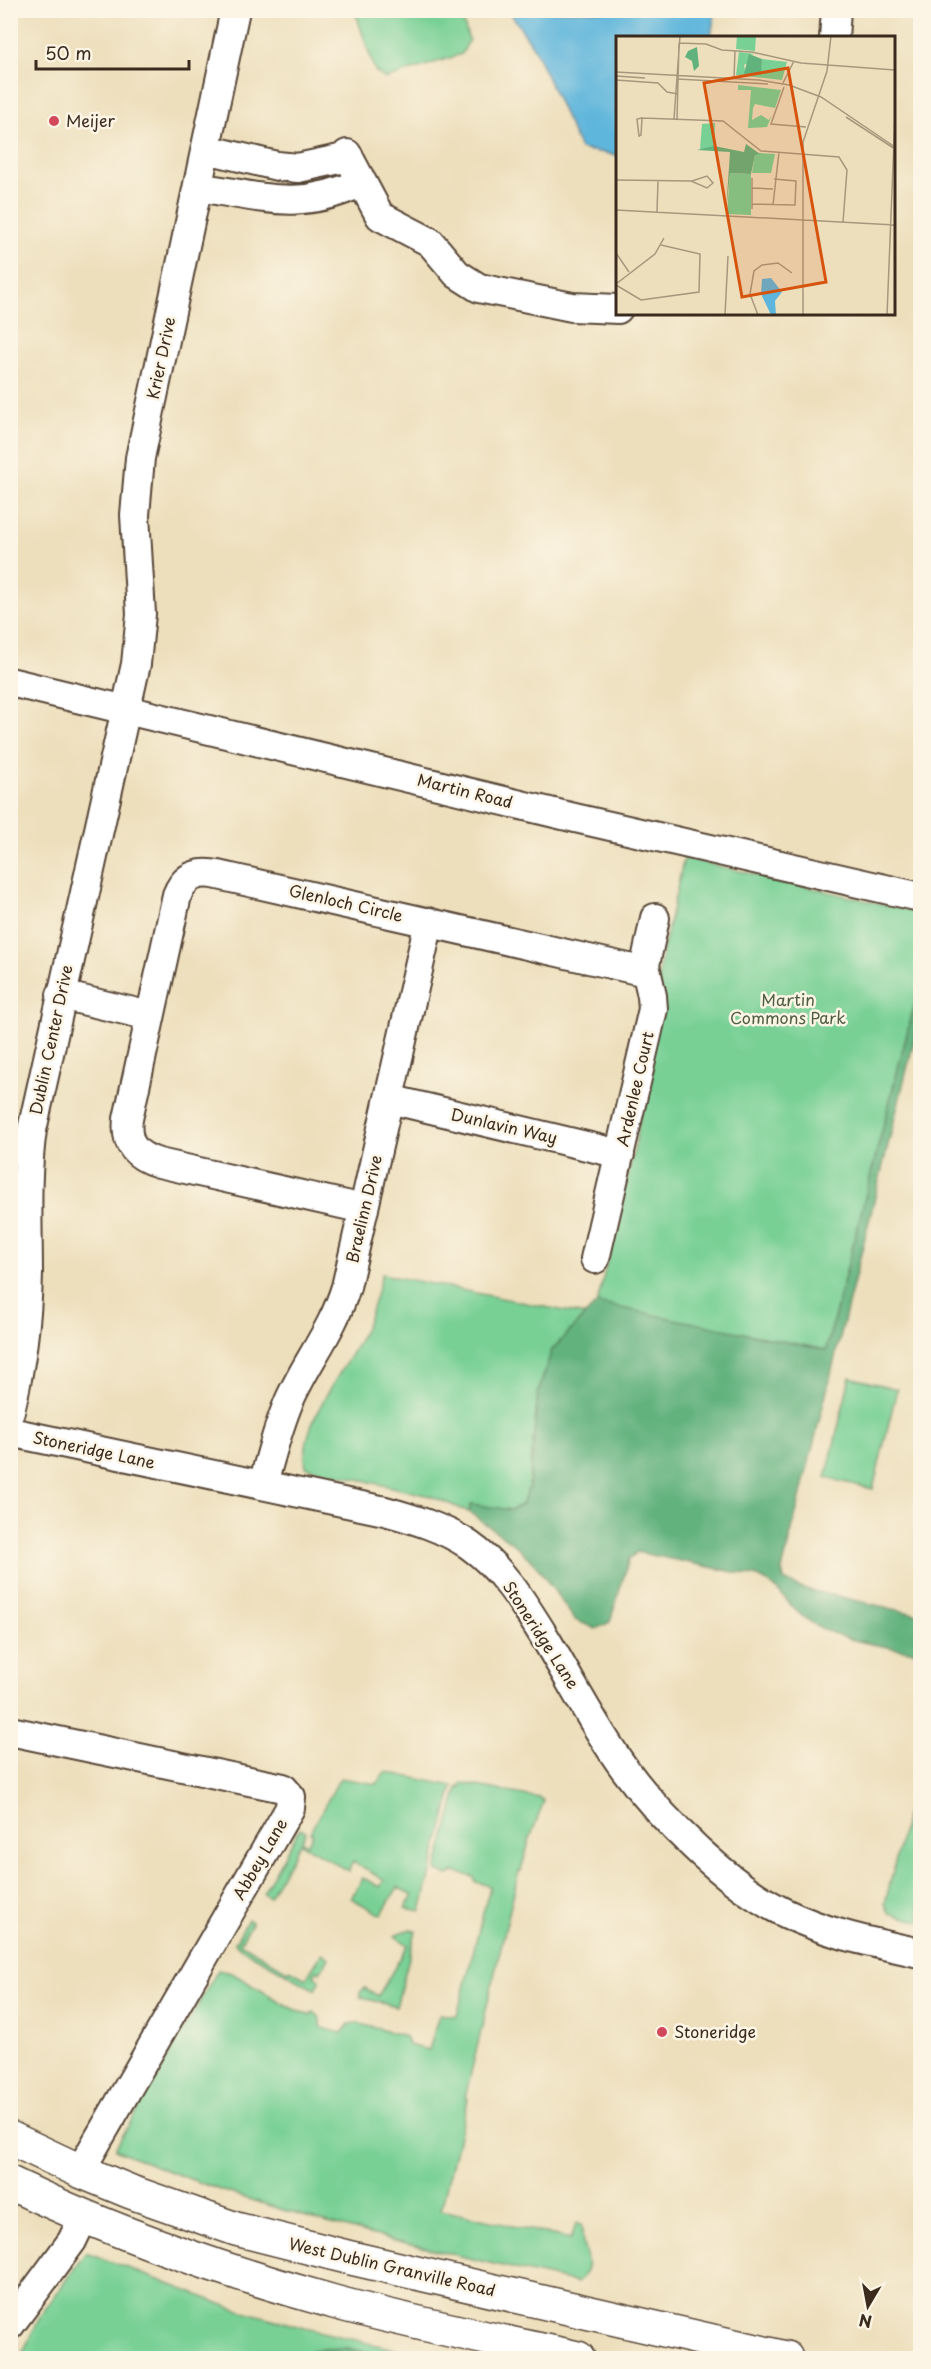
<svg xmlns="http://www.w3.org/2000/svg" width="931" height="2369" viewBox="0 0 931 2369" font-family="'Playpen Sans',sans-serif">
<style>
.green{fill:#78d095;stroke:#5a7d5a;stroke-width:1.5}
.forest{fill:#62b27e;stroke:#4e6e4e;stroke-width:1.5}
.water{fill:#5eb6dc;stroke:#4c707d;stroke-width:1.5}
.lines{fill:none;stroke-linecap:round;stroke-linejoin:round}
.minor-casing{stroke:#564536;stroke-width:32}
.major-casing{stroke:#564536;stroke-width:36}
.minor{stroke:#fff;stroke-width:28}
.major{stroke:#fff;stroke-width:33}
.poi-dot{fill:#d1495b;stroke:#fcf5e5;stroke-width:2}
.labels{text-anchor:middle;stroke-width:5;stroke-linejoin:round;paint-order:stroke}
.poi-label{font-size:16px;fill:#3b2a1e;stroke:#fcf5e5;text-anchor:start}
.street-label{font-size:16px;fill:#3b2a1e;stroke:#fcf5e5}
.park-label{font-size:16px;fill:#4d5c42;stroke:#fcf5e5}
.inset-road{fill:none;stroke:#a6977d;stroke-width:1.5}
.view{fill:#d7540e;fill-opacity:0.15;stroke:#d7540e;stroke-width:3}
.inset-edge{fill:none;stroke:#3b2a1e;stroke-width:3}
</style>
<rect width="100%" height="100%" fill="#fcf5e5"/>
<filter id="ink" filterUnits="userSpaceOnUse"><feTurbulence type="fractalNoise" baseFrequency=".0167" numOctaves="2"/><feDisplacementMap in="SourceGraphic" scale="12" xChannelSelector="R" yChannelSelector="G"/><feConvolveMatrix kernelMatrix="1 2 1 2 8 2 1 2 1" color-interpolation-filters="sRGB"/></filter>
<filter id="wash" filterUnits="userSpaceOnUse"><feTurbulence type="fractalNoise" baseFrequency=".008" numOctaves="4" result="noise"/><feDisplacementMap in="SourceGraphic" scale="24" xChannelSelector="R" yChannelSelector="G"/><feGaussianBlur stdDeviation="1.35" result="paint"/><feColorMatrix in="noise" values="0 0 0 0 0 0 0 0 0 0 0 0 0 0 0 0 0 1.4 0 .05"/><feComposite in="paint" operator="in"/></filter>
<g filter="url(#wash)">
<rect width="100%" height="100%" fill="#eddfbc"/>
<!-- green -->
<path class="green" d="M 355,11 L 460,11 L 469,40 L 462,54 L 385,79 L 375,71 Z
M 684,858 L 920,913 L 920,983 L 826,1350 L 597,1304 L 637,1137 L 661,959 Z
M 382,1274 L 585,1315 L 552,1350 L 538,1393 L 529,1487 L 522,1504 L 511,1510 L 471,1504 L 469,1512 L 430,1496 L 306,1467 C 298,1424 343,1374 361,1336 C 371,1317 376,1295 382,1274 Z
M 850,1377 L 897,1389 L 873,1489 L 826,1478 Z
M 920,1758 L 920,1922 L 889,1913 L 885,1904 Z
M 386,1772 L 453,1786 L 421,1911 L 405,1908 L 413,1896 L 398,1887 L 381,1915 L 351,1898 L 363,1878 L 380,1887 L 384,1880 L 353,1862 L 348,1871 L 300,1843 L 269,1897 L 263,1893 L 300,1828 L 306,1831 L 301,1841 L 307,1844 L 313,1834 L 310,1832 L 340,1778 L 376,1784 Z
M 462,1783 L 539,1798 L 544,1801 L 529,1841 L 521,1871 L 519,1871 L 465,2098 L 468,2099 L 441,2210 L 571,2239 L 576,2223 L 581,2225 C 584,2231 581,2237 583,2244 C 587,2261 593,2267 577,2283 C 420,2247 263,2214 115,2149 L 218,1970 L 232,1973 L 291,2008 L 311,2016 L 313,2012 L 319,2016 L 322,2028 L 342,2033 L 349,2024 L 356,2023 L 402,2035 L 406,2038 L 408,2045 L 429,2050 L 439,2014 L 457,2016 L 490,1886 L 475,1882 L 474,1877 L 454,1872 L 449,1875 L 436,1871 L 458,1787 L 461,1788 Z
M 248,1919 L 252,1923 L 240,1943 L 289,1972 L 290,1970 L 306,1979 L 322,1953 L 329,1958 L 320,1972 L 317,1970 L 314,1975 L 320,1979 L 315,1990 L 240,1948 L 235,1943 Z
M 410,1930 L 416,1931 L 396,2007 L 360,1997 L 360,1992 L 365,1988 L 378,1996 L 408,1945 L 395,1936 L 401,1932 Z
M 86,2252 L 229,2307 L 305,2328 L 432,2358 L 395,2358 L 345,2348 L 311,2350 L 309,2358 L 20,2358 L 41,2315 Z"/>
<!-- forest -->
<path class="forest" d="M 920,983 L 920,1017 L 782,1570 L 784,1580 L 801,1588 L 920,1615 L 920,1653 C 882,1645 834,1642 802,1616 C 786,1603 779,1586 758,1577 L 637,1552 L 629,1559 L 610,1622 L 596,1629 L 575,1620 L 538,1568 L 519,1548 L 469,1512 L 471,1504 L 511,1510 L 522,1504 L 529,1487 L 538,1393 L 552,1350 L 597,1303 L 826,1350 Z
M 345,2348 L 395,2358 L 309,2358 L 311,2350 Z"/>
<!-- water -->
<path class="water" d="M 509,11 L 715,11 L 711,37 L 618,38 L 617,155 L 580,149 L 534,48 Z"/>
</g>
<g filter="url(#ink)">
<g class="lines">
<!-- minor casing -->
<g class="minor-casing">
<path id="minor" d="M 834,38 L 836,10
M 206,149 L 277,166 L 298,168 L 349,157
M 347,154 L 380,216 L 430,242 L 457,274 L 479,288 L 572,307 L 618,309
M 198,187 C 262,197 300,212 362,182
M 10,682 L 575,818 L 920,897
M 61,995 L 150,1016
M 389,1099 L 620,1154
M 364,1209 L 159,1163 C 135,1156 125,1144 128,1119 L 177,895 C 185,875 198,871 218,875 L 646,972
M 595,1259 L 653,1009 L 652,996 L 645,965 L 655,918
M 10,1411 C 21,1366 27,1320 28,1274 C 28,1225 25,1178 32,1130 L 136,664 L 141,614 L 135,515 L 140,458 L 235,10
M 10,1432 L 385,1511 C 414,1519 444,1528 469,1545 C 502,1568 523,1602 544,1636 C 570,1679 594,1727 624,1768 C 661,1819 729,1886 785,1913 C 828,1934 875,1943 920,1953
M 263,1484 C 271,1456 278,1426 290,1399 C 308,1359 333,1330 346,1287 L 429,922
M 10,1731 L 283,1788 L 291,1797 L 290,1808 L 80,2171
M 10,2325 L 72,2241 L 84,2216"/>
</g>
<!-- major casing -->
<g class="major-casing">
<path id="major" d="M 10,2138 L 80,2171 L 131,2192 L 236,2229 L 351,2258 L 786,2358
M 10,2183 C 114,2233 223,2271 334,2302 C 415,2324 497,2340 578,2358"/>
</g>
<!-- minor -->
<use href="#minor" class="minor"/>
<!-- major -->
<use href="#major" class="major"/>
</g>
</g>
<!-- markers -->
<g class="poi-dot">
<circle cx="54" cy="121" r="6"/>
<circle cx="662" cy="2032" r="6"/>
</g>
<g class="labels">
<!-- poi labels -->
<g class="poi-label">
<text x="66" y="127">Meijer</text>
<text x="674" y="2038">Stoneridge</text>
</g>
<!-- street labels -->
<g class="street-label">
<text transform="translate(161 358) rotate(-78)" y="6">Krier Drive</text>
<text transform="translate(465 791) rotate(14)" y="6">Martin Road</text>
<text transform="translate(346 903) rotate(13)" y="6">Glenloch Circle</text>
<text transform="translate(51 1040) rotate(-78)" y="6">Dublin Center Drive</text>
<text transform="translate(635 1089) rotate(-77)" y="6">Ardenlee Court</text>
<text transform="translate(504 1126) rotate(13)" y="6">Dunlavin Way</text>
<text transform="translate(364 1209) rotate(-77)" y="6">Braelinn Drive</text>
<text transform="translate(94 1450) rotate(12)" y="6">Stoneridge Lane</text>
<text transform="translate(541 1635) rotate(57)" y="6">Stoneridge Lane</text>
<text transform="translate(260 1859) rotate(-60)" y="6">Abbey Lane</text>
<text transform="translate(392 2267) rotate(13)" y="6">West Dublin Granville Road</text>
</g>
<!-- park labels -->
<g class="park-label">
<text x="788" y="1006">Martin<tspan x="788" dy="18">Commons Park</tspan></text>
</g>
</g>
<!-- overview -->
<g transform="translate(616 36)">
<rect width="279" height="279" fill="#eddfbc"/>
<path d="M 121,0 L 140,0 L 139,15 L 120,13 ZM 123,16 L 139,18 L 133,19 L 134,26 L 128,29 L 130,39 L 144,39 L 146,23 L 171,26 L 166,44 L 120,39 ZM 122,49 L 165,54 L 159,72 L 139,68 L 137,72 L 136,84 L 145,79 L 153,84 L 156,79 L 151,91 L 132,92 L 135,54 L 122,54 ZM 99,87 L 98,113 L 84,113 L 86,88 ZM 144,117 L 159,118 L 155,137 L 136,137 L 139,118 ZM 114,137 L 135,138 L 135,179 L 111,178 Z" fill="#78d095"/>
<path d="M 81,11 L 83,30 L 78,35 L 76,25 L 69,21 L 72,15 ZM 133,18 L 146,23 L 145,39 L 128,38 ZM 130,108 L 144,118 L 139,119 L 135,138 L 114,137 L 110,176 L 114,116 L 81,114 L 98,110 L 128,116 Z" fill="#62b27e"/>
<path d="M 155,242 L 166,256 L 159,265 L 160,279 L 155,279 L 145,258 L 146,243 Z" fill="#5eb6dc"/>
<path class="inset-road" d="M 63,7 L 90,8 L 106,14 L 136,16 L 185,27 L 279,34M 0,36 L 143,44 L 173,49 L 205,61 L 279,111M 0,40 L 29,42M 118,42 L 119,15M 61,43 L 152,48M 0,44 L 42,47 L 51,56 L 62,58M 167,47 L 178,25M 168,51 L 155,88 L 190,91M 230,81 L 279,113M 26,82 L 107,85 L 145,115 L 223,121 L 231,134 L 227,186M 26,82 L 25,99 L 23,100 L 21,83 ZM 58,83 L 64,0M 61,83 L 63,7M 136,142 L 136,173M 0,144 L 76,145 L 91,140 L 97,147 L 91,152 L 75,145M 136,152 L 157,153M 136,168 L 179,169 L 180,145 L 158,143M 157,169 L 163,116M 0,174 L 279,189M 41,176 L 42,144M 0,217 L 13,236M 0,248 L 39,218 L 48,202M 0,249 L 25,264 L 83,256 L 84,218 L 45,209M 109,279 L 112,220M 142,279 L 134,258 L 138,235 L 146,229 L 162,227 L 176,237M 187,279 L 187,106 L 211,35 L 215,0M 271,279 L 279,80"/>
<path class="view" d="M 172,32 L 210,246 L 126,261 L 88,47 Z"/>
<rect width="279" height="279" class="inset-edge"/>
</g>
<!-- margin -->
<rect width="931" height="2369" fill="none" stroke="#fcf5e5" stroke-width="36"/>
<!-- north arrow -->
<g transform="translate(868 2306) rotate(190)" stroke="#fcf5e5" stroke-width="4.5" paint-order="stroke">
<path d="M0-4.5L10 22L0 15L-10 22Z" fill="#3b2a1e"/>
<text y="-9" font-size="16" font-weight="bold" text-anchor="middle" fill="#3b2a1e">N</text>
</g>
<!-- scale -->
<path d="M36 60v9h153v-9" fill="none" stroke="#3b2a1e" stroke-width="3"/>
<text x="45" y="60" font-size="18" fill="#3b2a1e" stroke="#fcf5e5" stroke-width="4.5" paint-order="stroke">50 m</text>
</svg>
